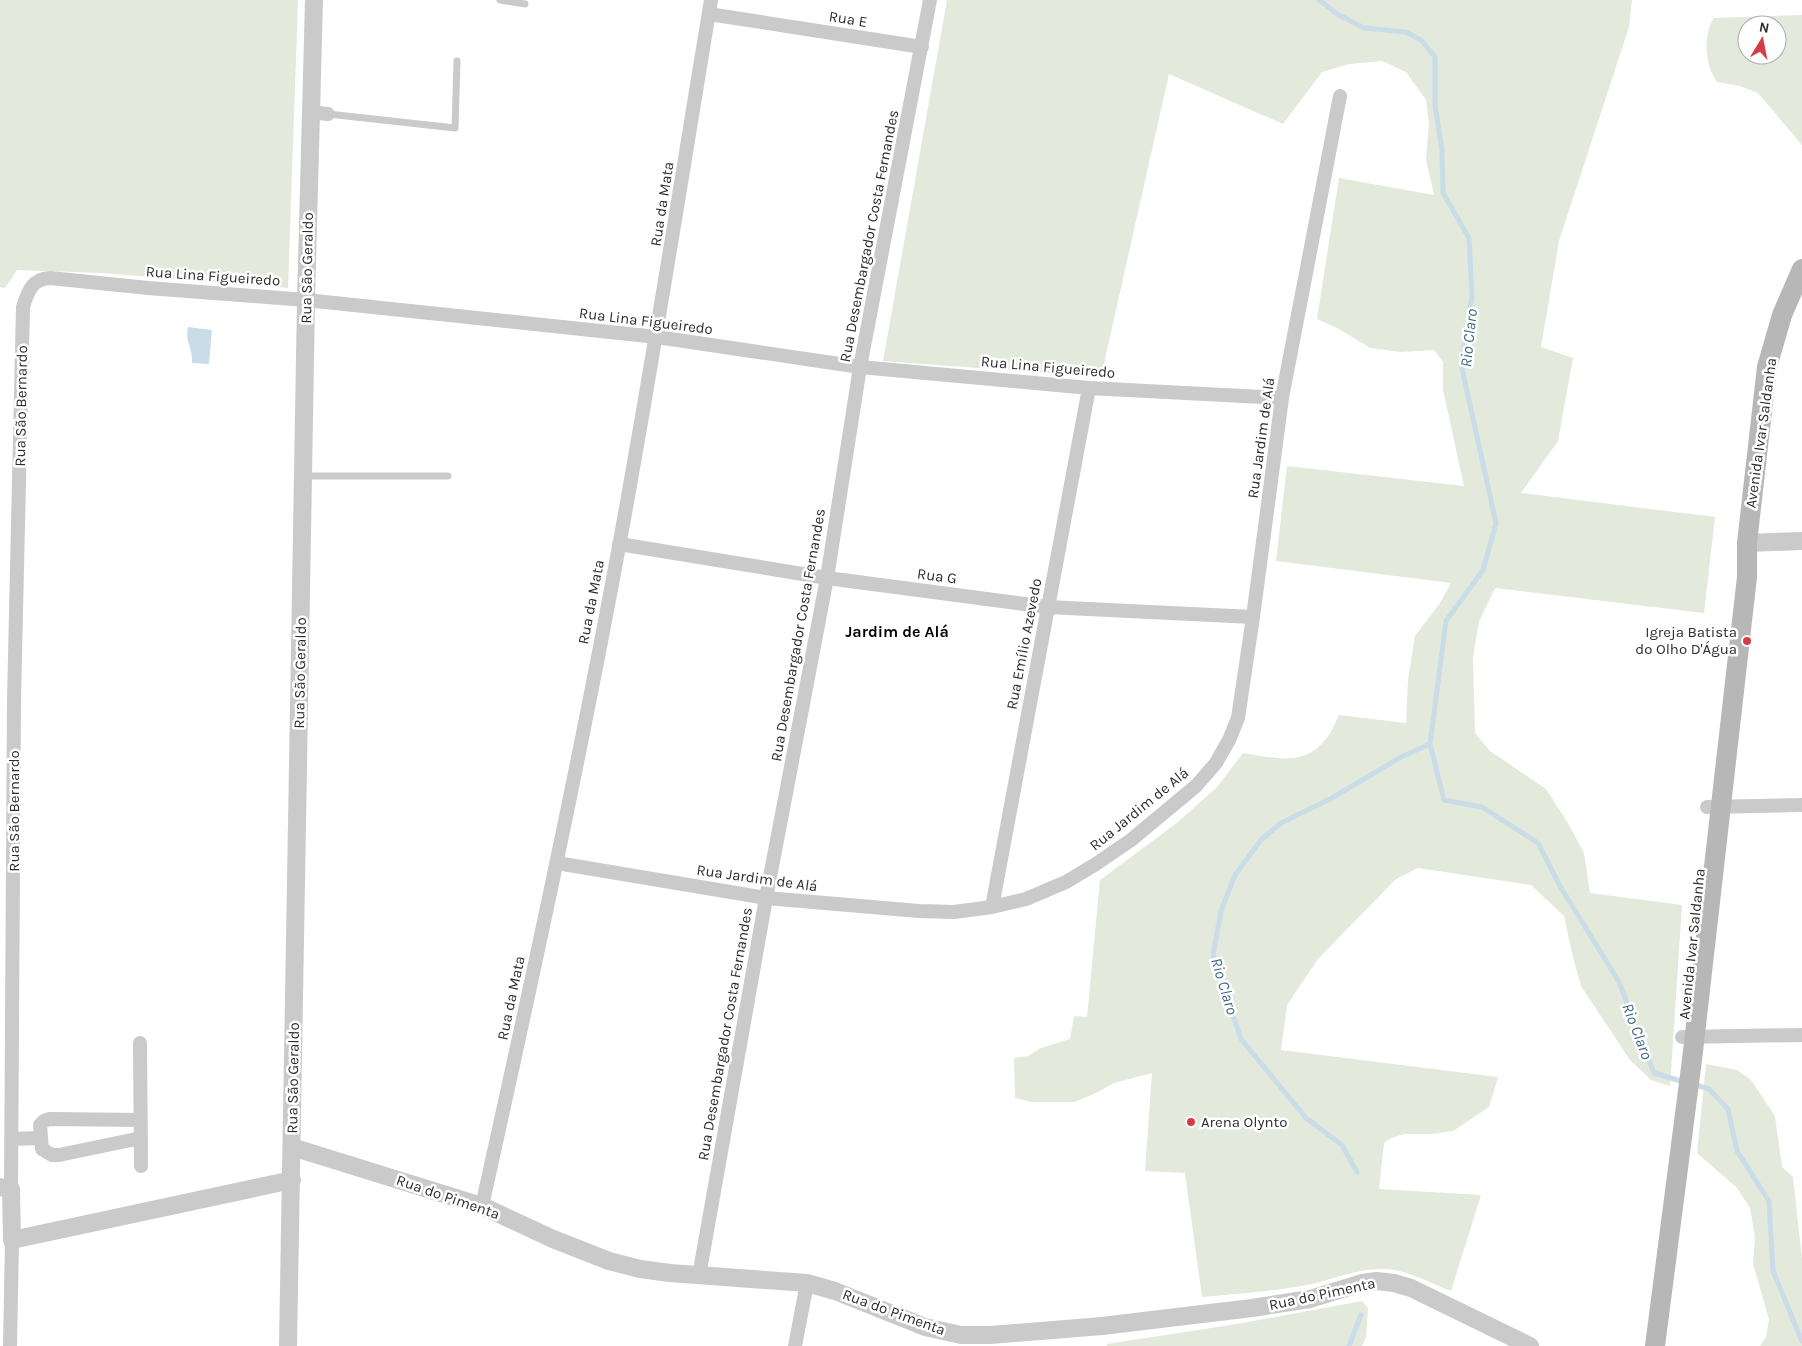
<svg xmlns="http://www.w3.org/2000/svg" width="1802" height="1346" viewBox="0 0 1802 1346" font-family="Karla,sans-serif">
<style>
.green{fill:#e3e9db;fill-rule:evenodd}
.water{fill:#c9dce8}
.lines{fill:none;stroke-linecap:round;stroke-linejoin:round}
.stream{stroke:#c9dce8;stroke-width:5}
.service{stroke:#cacaca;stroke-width:7}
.minor{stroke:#cacaca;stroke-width:14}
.tertiary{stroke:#cacaca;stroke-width:18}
.secondary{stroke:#b7b7b7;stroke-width:20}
.poi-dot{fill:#d73b47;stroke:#fff;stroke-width:2}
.labels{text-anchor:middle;stroke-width:5;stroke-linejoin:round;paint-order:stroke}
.street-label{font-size:15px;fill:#2d2d2d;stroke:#fff}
.poi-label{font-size:15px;fill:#2d2d2d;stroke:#fff;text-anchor:end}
.water-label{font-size:16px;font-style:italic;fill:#416d88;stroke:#fff}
.neighbourhood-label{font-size:16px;font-weight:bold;fill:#000;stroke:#fff}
</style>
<rect width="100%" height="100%" fill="#fff"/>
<!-- green -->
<path class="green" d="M 0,0 L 298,0 L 288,288 L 102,273 L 17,270 L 5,288 L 0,287 Z
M 947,0 L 1632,0 L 1629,27 L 1559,241 L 1541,347 L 1573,358 L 1558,441 L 1521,493 L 1715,517 L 1704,613 L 1495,588 L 1479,622 L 1473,657 L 1475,733 L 1490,751 L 1546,789 L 1568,823 L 1584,853 L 1590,893 L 1682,905 L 1670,1086 L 1651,1080 L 1630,1060 L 1581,986 L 1573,957 L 1564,916 L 1531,885 L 1418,868 L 1396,879 L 1318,959 L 1287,1005 L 1281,1050 L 1498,1077 L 1489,1107 L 1453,1131 L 1432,1134 L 1404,1134 L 1391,1138 L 1384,1143 L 1379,1189 L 1481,1195 L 1451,1291 C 1436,1285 1409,1272 1394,1270 C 1361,1265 1332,1281 1301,1286 C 1268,1292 1234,1294 1202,1297 L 1185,1173 L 1145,1171 L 1152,1073 L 1114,1083 L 1094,1094 L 1074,1102 L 1032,1102 L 1015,1098 L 1014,1058 L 1028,1056 L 1041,1048 L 1070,1039 L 1074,1016 L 1087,1017 L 1100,880 L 1178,822 L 1217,787 L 1243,753 C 1276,758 1306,768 1328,736 C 1333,730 1335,722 1339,715 L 1406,723 L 1408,680 L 1415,636 L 1440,603 L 1451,583 L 1276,561 L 1287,466 L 1464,486 L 1443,390 L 1443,362 L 1434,350 L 1401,352 L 1370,348 L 1339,329 L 1317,319 L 1339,178 L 1434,195 L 1426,160 L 1429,122 L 1426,100 L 1406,72 L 1382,61 L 1349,64 L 1322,72 L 1283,124 L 1169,74 L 1101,377 L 883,361 Z
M 1802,15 L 1802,145 L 1758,93 L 1740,86 L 1717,82 C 1715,78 1711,73 1710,68 C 1705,53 1705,30 1714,18 ZM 1747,25 L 1777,25 L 1777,55 L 1747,55 Z
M 1706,1064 L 1737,1070 L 1751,1080 L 1775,1116 L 1782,1167 L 1793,1177 L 1802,1259 L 1802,1346 L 1760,1346 L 1766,1337 L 1769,1319 L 1753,1264 L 1755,1238 L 1750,1208 L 1737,1188 L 1697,1153 Z
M 1362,1301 L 1368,1308 L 1366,1338 L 1362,1346 L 1107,1346 L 1107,1344 L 1237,1324 Z"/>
<!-- water -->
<path class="water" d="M 188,327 L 212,330 L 209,364 L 192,363 C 193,348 185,343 188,327 Z"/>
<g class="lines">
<!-- stream -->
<path class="stream" d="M 1319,0 L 1339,15 L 1364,28 L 1406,32 L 1421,40 L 1435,57 L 1435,105 L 1442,150 L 1443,193 L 1469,238 L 1472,297 L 1461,364 L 1496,523 L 1483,570 L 1446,621 L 1430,744 L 1444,800 L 1482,807 L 1538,843 L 1560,886 L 1619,982 L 1654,1073 L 1684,1082
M 1693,1084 L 1709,1089 L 1728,1109 L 1737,1151 L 1769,1201 L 1773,1271 L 1802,1341
M 1357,1172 L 1342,1145 L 1306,1118 L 1241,1039 L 1213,956 L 1221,911 L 1235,875 L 1261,840 L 1281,823 L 1330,799 L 1401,757 L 1430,744
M 1349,1346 L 1361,1315"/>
<!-- service -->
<path class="service" d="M 500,0 L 525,4
M 328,114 L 455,128 L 457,61
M 304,476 L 448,476"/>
<!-- minor -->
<path class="minor" d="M 709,14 L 922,47
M 311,112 L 328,114
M 619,544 L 827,578 L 1047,607 L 1253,617
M 1707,807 L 1802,805
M 557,863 L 766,898 L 919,911 L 954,912 L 992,907 L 1026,899 L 1066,882 L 1096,864 L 1131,840 L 1196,786 L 1216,763 L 1229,740 L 1238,718 L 1253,617 L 1282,398 L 1340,96
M 992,907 L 1089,388
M 1682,1037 L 1802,1035
M 140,1043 L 141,1166
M 141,1120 L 49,1119 L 44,1121 L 40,1125 L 42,1149 L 52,1155 L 59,1155 L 141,1138
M 11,1139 L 40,1138
M 11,1189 L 14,700 L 23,307 C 28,291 32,279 50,278 L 148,288 L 306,300 L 657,337 L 860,367 L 1089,388 L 1282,398
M 482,1206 C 531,985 579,764 620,541 C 653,361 681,181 711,0
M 699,1276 L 766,898 L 827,578 L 860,367 L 930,0
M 10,1346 L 12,1240
M 795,1346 L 807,1283"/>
<!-- tertiary -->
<path class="tertiary" d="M 1747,543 L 1802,541
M 292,1147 L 482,1206 L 553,1239 L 609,1261 L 640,1269 L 670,1273 L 807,1283 L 835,1291 L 925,1327 L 961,1335 L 990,1335 L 1102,1326 L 1252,1308 L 1310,1299 L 1362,1283 L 1377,1281 L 1394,1283 L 1411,1288 L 1530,1346
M 0,1187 L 11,1189 L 12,1240 L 292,1180
M 288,1346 L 306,300 L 314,0"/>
<!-- secondary -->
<path class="secondary" d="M 1655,1346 L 1692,1060 L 1747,577 L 1747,543 L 1767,367 L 1782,315 L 1802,269"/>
</g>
<!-- markers -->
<g class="poi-dot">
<circle cx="1747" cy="641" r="5"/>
<circle cx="1191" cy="1122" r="5"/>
</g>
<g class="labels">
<!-- street labels -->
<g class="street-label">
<text transform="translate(848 19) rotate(9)" y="5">Rua E</text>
<text transform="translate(662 204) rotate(-81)" y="5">Rua da Mata</text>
<text transform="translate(869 236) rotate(-79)" y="5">Rua Desembargador Costa Fernandes</text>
<text transform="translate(307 268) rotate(-89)" y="5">Rua São Geraldo</text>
<text transform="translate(213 276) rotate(4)" y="5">Rua Lina Figueiredo</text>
<text transform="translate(646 321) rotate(7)" y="5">Rua Lina Figueiredo</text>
<text transform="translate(1048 367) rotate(5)" y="5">Rua Lina Figueiredo</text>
<text transform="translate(21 406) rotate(-89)" y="5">Rua São Bernardo</text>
<text transform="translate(1761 433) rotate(-82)" y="5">Avenida Ivar Saldanha</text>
<text transform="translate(1261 438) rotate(-82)" y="5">Rua Jardim de Alá</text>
<text transform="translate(937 576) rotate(8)" y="5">Rua G</text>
<text transform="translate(591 602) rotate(-79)" y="5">Rua da Mata</text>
<text transform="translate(798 635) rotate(-80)" y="5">Rua Desembargador Costa Fernandes</text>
<text transform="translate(1024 644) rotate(-79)" y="5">Rua Emílio Azevedo</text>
<text transform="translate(300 673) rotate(-89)" y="5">Rua São Geraldo</text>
<text transform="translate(1139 809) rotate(-39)" y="5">Rua Jardim de Alá</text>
<text transform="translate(14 811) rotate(-90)" y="5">Rua São Bernardo</text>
<text transform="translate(757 878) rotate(8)" y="5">Rua Jardim de Alá</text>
<text transform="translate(1692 944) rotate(-84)" y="5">Avenida Ivar Saldanha</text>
<text transform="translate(511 998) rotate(-78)" y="5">Rua da Mata</text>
<text transform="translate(725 1034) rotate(-80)" y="5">Rua Desembargador Costa Fernandes</text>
<text transform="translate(293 1078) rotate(-89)" y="5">Rua São Geraldo</text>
<text transform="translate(448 1197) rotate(19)" y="5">Rua do Pimenta</text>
<text transform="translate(1322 1294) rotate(-12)" y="5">Rua do Pimenta</text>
<text transform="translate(894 1312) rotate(20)" y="5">Rua do Pimenta</text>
</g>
<!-- poi labels -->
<g class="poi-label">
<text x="1737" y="637">Igreja Batista<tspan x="1737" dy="17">do Olho D'Água</tspan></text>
<text x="1201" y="1127" text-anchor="start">Arena Olynto</text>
</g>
<!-- water labels -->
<g class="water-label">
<text transform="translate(1468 338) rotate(-84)" y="6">Rio Claro</text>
<text transform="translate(1225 986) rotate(73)" y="6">Rio Claro</text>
<text transform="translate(1638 1031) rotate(69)" y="6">Rio Claro</text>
</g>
<!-- neighbourhood labels -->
<g class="neighbourhood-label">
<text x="897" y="637">Jardim de Alá</text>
</g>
</g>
<!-- north arrow -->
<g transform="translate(1762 40) rotate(10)"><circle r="24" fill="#ffffff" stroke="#ababab"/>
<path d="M0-4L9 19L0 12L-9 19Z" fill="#d73b47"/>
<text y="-8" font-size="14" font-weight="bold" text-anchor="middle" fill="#2d2d2d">N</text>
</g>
</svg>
